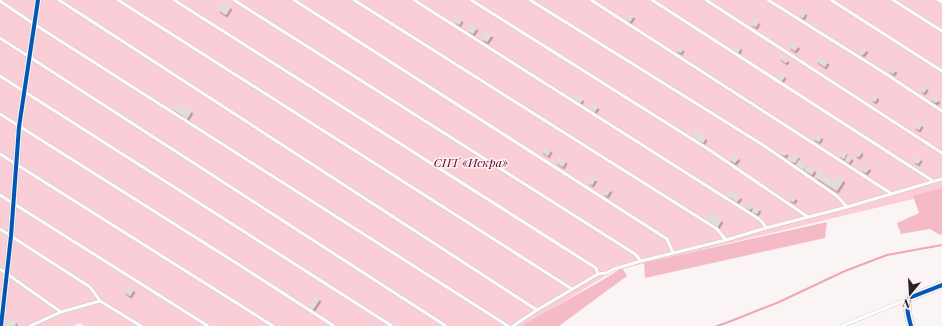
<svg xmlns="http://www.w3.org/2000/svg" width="942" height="326" viewBox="0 0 942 326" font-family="'Playfair Display',serif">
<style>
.green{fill:#faced6}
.forest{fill:#f4bac6}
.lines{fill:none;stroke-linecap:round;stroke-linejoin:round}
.stream{stroke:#efa6b6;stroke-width:2}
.building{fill:#e4dbdc;filter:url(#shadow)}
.service-casing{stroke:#d0c6c7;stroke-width:4}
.minor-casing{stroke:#d0c6c7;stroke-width:7}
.tertiary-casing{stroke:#d0c6c7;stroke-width:8}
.service{stroke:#fefdfd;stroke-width:3}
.minor{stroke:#fefdfd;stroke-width:6}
.tertiary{stroke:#fefdfd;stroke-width:7}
.cycleway-casing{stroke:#fef0f2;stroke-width:6}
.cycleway{stroke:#0057b8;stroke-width:4}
.labels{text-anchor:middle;stroke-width:3;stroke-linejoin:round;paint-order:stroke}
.park-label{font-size:12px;font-style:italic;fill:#5c0025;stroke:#fef0f2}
</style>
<defs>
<filter id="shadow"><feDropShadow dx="1.5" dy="2.5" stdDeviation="0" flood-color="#0004"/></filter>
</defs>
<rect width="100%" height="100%" fill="#faf4f4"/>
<!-- green -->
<path class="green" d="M 0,0 L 942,0 L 942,192 L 613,271 L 534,320 L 527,326 L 84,326 L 80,323 L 73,326 L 0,326 Z"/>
<!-- forest -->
<path class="forest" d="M 942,188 L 942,234 L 940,235 L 930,229 L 901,234 L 897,223 L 919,213 L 913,196 Z
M 827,222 L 825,238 L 645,278 L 644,263 Z
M 622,268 L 627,276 L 559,326 L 521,326 L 601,281 Z"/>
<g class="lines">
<!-- stream -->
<path class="stream" d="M 717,326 L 726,323 L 779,302 L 845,271 L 887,255 L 942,245"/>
</g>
<!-- building -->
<path class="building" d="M 223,2 L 231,7 L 226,15 L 218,10 Z
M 802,11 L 806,13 L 803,18 L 799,15 Z
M 629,13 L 634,16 L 630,22 L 625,19 Z
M 457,16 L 462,20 L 459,25 L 454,21 Z
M 754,18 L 759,22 L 756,27 L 751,24 Z
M 471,24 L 477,28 L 473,34 L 468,30 Z
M 486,31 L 492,35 L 487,42 L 481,39 Z
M 792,42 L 799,46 L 795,51 L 789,47 Z
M 737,45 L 741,48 L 738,53 L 734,50 Z
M 679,46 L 683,49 L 681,53 L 676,50 Z
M 863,47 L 867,50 L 863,55 L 860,53 Z
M 781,55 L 788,60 L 786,63 L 779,58 Z
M 820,57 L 828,62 L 825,67 L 816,61 Z
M 890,67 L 896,70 L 893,74 L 888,70 Z
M 779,72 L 785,76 L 782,81 L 776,77 Z
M 923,85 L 927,88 L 924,93 L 920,90 Z
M 874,94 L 878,97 L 875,102 L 871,99 Z
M 576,95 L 583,99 L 580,104 L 573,100 Z
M 931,95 L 939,100 L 936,103 L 929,99 Z
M 180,103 L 192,111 L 187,119 L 173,109 L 175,106 L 177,108 Z
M 593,103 L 598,107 L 594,113 L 589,109 Z
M 917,122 L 922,125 L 919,130 L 914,127 Z
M 695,131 L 706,138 L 703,143 L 692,137 Z
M 816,133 L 822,137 L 819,142 L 813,138 Z
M 544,146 L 551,150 L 548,156 L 541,151 Z
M 782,149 L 787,153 L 785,156 L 780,153 Z
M 842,150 L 847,153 L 844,159 L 838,155 Z
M 859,150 L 862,152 L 859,157 L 855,155 Z
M 732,153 L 739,158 L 735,163 L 729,159 Z
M 794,153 L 799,157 L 795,163 L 789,160 Z
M 848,155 L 852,158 L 849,163 L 845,160 Z
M 916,156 L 921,159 L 918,164 L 913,161 Z
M 559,157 L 566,161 L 563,167 L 556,162 Z
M 799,160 L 807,164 L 803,170 L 796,165 Z
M 864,164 L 870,168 L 866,173 L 861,169 Z
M 807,165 L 815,170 L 812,175 L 804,170 Z
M 819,170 L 826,174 L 825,175 L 835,181 L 838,176 L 844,180 L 837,191 L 815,177 Z
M 591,176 L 596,179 L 592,185 L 588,182 Z
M 607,187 L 611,190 L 607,196 L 603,193 Z
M 731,191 L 741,197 L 737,202 L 728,196 Z
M 792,195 L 796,198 L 794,202 L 789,199 Z
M 747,203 L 752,207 L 750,210 L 745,207 Z
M 755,206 L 760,209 L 757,214 L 752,211 Z
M 710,212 L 722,220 L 717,228 L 705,220 Z
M 129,286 L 134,290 L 130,296 L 124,292 Z
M 316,296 L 320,299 L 312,311 L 308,308 Z
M 7,320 L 16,321 L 15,326 L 6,326 Z"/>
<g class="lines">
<!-- service casing -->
<g class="service-casing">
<path id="service" d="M 59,0 L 537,310
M 118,0 L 572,289
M 174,0 L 596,268 L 598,274
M 234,0 L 635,254 L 641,261
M 294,0 L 667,239 L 673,253
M 354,0 L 717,229 L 726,240
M 414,0 L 759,219 L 763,223 L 766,228
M 471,0 L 708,149 L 808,217
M 530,0 L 763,145 L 837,196 L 847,207
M 591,0 L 892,194
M 652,0 L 933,181
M 706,0 L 942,153
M 768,0 L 883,72 L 942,111
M 831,0 L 942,71
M 893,0 L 942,31
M 938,0 L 942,2
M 0,1 L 34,24 L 508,326
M 0,38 L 446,326
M 0,76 L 392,326
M 0,114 L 241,266 L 334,326
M 0,154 L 273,326
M 0,195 L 208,326
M 0,229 L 90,287 L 100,301
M 0,269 L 61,312
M 30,326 L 61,312 L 100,301 L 141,326
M 513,326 L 537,310 L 598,274 L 606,273 L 614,269 L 641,261 L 726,240 L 766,228 L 847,207 L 942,179
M 842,326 L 908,299"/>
</g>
<!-- minor casing -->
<g class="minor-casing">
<path id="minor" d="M 1,326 L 11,236 L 19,127 L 38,0"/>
</g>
<!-- tertiary casing -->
<g class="tertiary-casing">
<path id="tertiary" d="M 911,326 C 908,315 906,309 909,298 L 942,285"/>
</g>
<!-- service -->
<use href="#service" class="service"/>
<!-- minor -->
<use href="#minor" class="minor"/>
<!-- tertiary -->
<use href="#tertiary" class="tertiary"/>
<!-- cycleway casing -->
<g class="cycleway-casing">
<path id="cycleway" d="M 1,326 L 11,236 L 19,127 L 38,0
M 911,326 C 908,315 906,309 909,298 L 942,285"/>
</g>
<!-- cycleway -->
<use href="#cycleway" class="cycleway"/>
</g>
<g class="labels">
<!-- park labels -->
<g class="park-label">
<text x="471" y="167">СНТ «Искра»</text>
</g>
</g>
<!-- north arrow -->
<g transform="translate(910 294) rotate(198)" stroke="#fef0f2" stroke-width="3" paint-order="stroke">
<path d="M0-3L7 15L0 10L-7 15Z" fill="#2c2022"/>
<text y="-6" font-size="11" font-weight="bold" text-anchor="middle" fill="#2c2022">N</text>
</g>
</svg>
